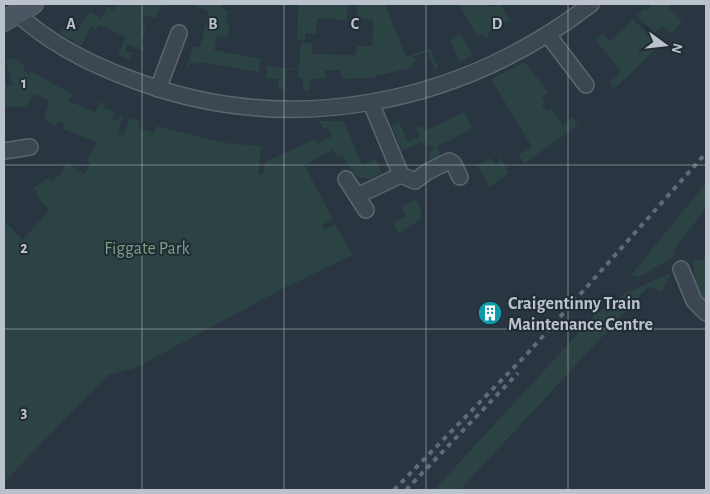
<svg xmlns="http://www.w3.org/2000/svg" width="710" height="494" viewBox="0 0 710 494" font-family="'Alegreya Sans',sans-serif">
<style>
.green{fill:#2c4343}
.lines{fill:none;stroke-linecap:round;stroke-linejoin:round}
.street-casing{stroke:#5b656e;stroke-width:18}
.secondary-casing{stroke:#5b656e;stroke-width:22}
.street{stroke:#3d4751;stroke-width:15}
.secondary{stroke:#4c5663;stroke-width:20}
.rail{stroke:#606b77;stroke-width:4;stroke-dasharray:5 5;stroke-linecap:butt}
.grid{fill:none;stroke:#bac2cb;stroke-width:1;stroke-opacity:0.55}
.labels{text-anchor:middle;stroke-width:4;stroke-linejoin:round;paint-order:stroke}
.park-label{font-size:18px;fill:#7b9f81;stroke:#222c36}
.poi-label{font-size:18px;font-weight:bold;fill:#bac2cb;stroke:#222c36;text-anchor:start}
.grid-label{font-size:16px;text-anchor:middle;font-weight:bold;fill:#bac2cb;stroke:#222c36;stroke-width:4;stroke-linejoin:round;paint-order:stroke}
</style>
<rect width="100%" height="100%" fill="#293541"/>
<!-- green -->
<path class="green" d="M 118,4 L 162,4 L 156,18 L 144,15 L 142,24 L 146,27 L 141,45 L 145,46 L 143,51 L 127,44 L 125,51 L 133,53 L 129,56 L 131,60 L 118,55 L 126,37 L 99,25 L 97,29 L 91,26 L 81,46 L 60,33 L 68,24 L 78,30 L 90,11 L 101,18 L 108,7 L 113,11 Z
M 189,4 L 222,4 L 221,8 L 228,10 L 226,22 L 230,24 L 227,38 L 217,36 L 214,50 L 261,59 L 259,72 L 198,62 L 197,64 L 190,63 L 184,75 L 193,46 L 200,47 L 209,11 Z
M 272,4 L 348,4 L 347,20 L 317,18 L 316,34 L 305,33 L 305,40 L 297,40 L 298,5 Z
M 357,4 L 385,4 L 406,57 L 430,48 L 438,68 L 435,70 L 428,51 L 414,56 L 416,61 L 412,63 L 413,67 L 370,78 L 341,79 L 340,70 L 325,70 L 325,78 L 310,79 L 309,91 L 303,90 L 303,78 L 298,77 L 299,70 L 286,69 L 285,89 L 278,89 L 279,79 L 266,78 L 267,66 L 299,69 L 301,43 L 312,43 L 312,54 L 356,55 L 357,46 L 372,46 L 373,20 L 357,18 Z
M 459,4 L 487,4 L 490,7 L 500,4 L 510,20 L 488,33 L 489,35 L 485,38 L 482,33 L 477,36 Z
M 652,4 L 672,4 L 669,8 L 682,21 L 671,34 L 662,26 L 655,33 L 637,16 L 644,8 L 647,10 Z
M 633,19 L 659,46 L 614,89 L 609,82 L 621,71 L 595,40 L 603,33 L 610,41 Z
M 460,34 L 473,54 L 460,62 L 450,41 Z
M 14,58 L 25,66 L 23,70 L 29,74 L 31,71 L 72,94 L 69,101 L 95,112 L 100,102 L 105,104 L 104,107 L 115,112 L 112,119 L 118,121 L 121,114 L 123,115 L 118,134 L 123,136 L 130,118 L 140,121 L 138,128 L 154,133 L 156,126 L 224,143 L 261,146 L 258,174 L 263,175 L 265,162 L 315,139 L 318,143 L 332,136 L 328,127 L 323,129 L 319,121 L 344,121 L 362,165 L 376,159 L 382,174 C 358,185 353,175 342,154 L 337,157 L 333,150 L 304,165 L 333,219 L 322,225 L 324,230 L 335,224 L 353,255 L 284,288 L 135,368 L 108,375 L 4,482 L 4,221 L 23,240 L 49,210 L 36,196 L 37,192 L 34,188 L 49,177 L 52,181 L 60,175 L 66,162 L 84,174 L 91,164 L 86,161 L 97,142 L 62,129 L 65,124 L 59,121 L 56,126 L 44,119 L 49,101 L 34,94 L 26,107 L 4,107 L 4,73 L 7,86 L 12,85 L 6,60 Z
M 525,62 L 548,92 L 542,97 L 546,102 L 542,105 L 547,111 L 551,108 L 563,125 L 573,117 L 578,125 L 524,164 L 518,155 L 532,147 L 491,79 Z
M 465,112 L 472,129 L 437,147 L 443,160 L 432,165 L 427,154 L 434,150 L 432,145 L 428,146 L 426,142 L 422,144 L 421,142 L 402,151 L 391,125 L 399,122 L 408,142 L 420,137 L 416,128 L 422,126 L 424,131 Z
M 498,153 L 509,173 L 489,187 L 478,166 L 490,158 L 496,165 L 500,160 Z
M 706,183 L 706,208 L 674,250 L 673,257 L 639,277 L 631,275 Z
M 416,199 L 421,210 L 421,219 L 398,234 L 393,222 L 406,216 L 402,206 Z
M 706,255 L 706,305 C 696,294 694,274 693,260 L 703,260 Z
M 671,273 L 662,291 L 648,287 L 460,490 L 434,490 L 597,313 L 626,293 Z"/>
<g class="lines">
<!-- street casing -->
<g class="street-casing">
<path id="street" d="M 18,14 C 49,43 88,63 128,78 C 287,140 458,106 591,4
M 548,35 L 586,85
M 158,89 L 179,33
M 4,151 L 30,147
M 401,175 L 415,181 L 427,172 L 449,161 L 453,163 L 460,177
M 346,179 L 366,210
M 357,196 L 401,175 L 371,103
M 681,269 L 694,301 L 706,313"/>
</g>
<!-- secondary casing -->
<g class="secondary-casing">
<path id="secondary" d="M 4,21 L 33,4"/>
</g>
<!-- street -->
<use href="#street" class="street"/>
<!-- secondary -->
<use href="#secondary" class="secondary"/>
<!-- rail -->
<path class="rail" d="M 394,490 L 527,354 L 706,153
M 406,490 L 518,373"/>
</g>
<!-- grid -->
<path class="grid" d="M 142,4 L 142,490M 284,4 L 284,490M 426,4 L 426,490M 568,4 L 568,490M 4,165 L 706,165M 4,329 L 706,329"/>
<!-- icons -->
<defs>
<g id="building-disc" transform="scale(1.25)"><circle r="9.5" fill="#0f9aa8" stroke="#222c36"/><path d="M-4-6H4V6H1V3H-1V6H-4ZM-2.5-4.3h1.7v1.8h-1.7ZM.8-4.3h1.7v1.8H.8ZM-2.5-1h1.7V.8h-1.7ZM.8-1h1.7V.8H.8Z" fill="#fff"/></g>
</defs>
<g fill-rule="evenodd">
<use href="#building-disc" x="490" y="313"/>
</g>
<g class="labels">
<!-- park labels -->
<g class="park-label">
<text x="147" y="254">Figgate Park</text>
</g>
<!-- poi labels -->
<g class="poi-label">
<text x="508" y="309">Craigentinny Train<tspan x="508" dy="21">Maintenance Centre</tspan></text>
</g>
</g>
<g class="grid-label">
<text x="71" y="29">A</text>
<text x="213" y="29">B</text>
<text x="355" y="29">C</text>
<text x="497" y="29">D</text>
<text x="24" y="88">1</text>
<text x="24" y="253">2</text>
<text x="24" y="417">3</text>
</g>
<!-- border -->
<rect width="710" height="494" fill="none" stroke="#bac2cb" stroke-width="10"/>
<!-- north arrow -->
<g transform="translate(665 45) rotate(105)" stroke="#222c36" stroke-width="4" paint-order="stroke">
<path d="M0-4L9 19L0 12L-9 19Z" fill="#bac2cb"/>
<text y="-8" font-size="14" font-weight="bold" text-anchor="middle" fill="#bac2cb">N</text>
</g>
</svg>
